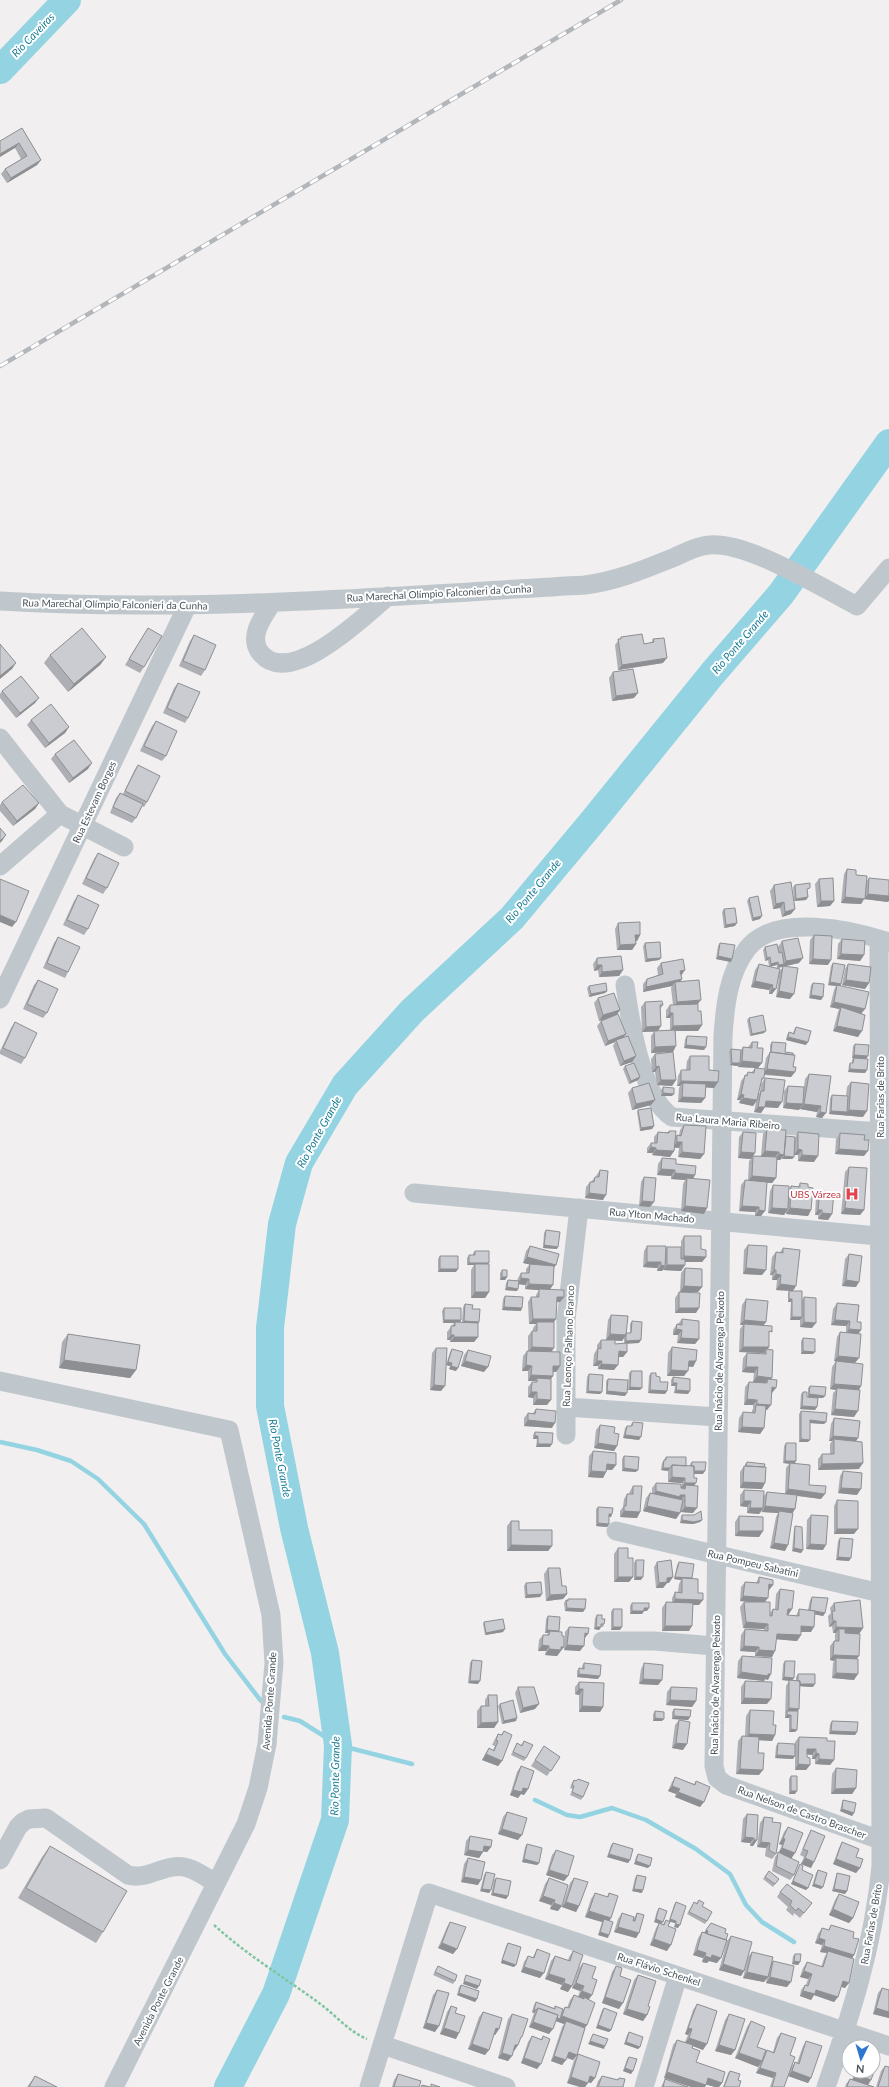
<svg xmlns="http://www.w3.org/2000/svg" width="889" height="2087" viewBox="0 0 889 2087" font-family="Lato,sans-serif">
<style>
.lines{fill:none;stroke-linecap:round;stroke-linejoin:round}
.stream{stroke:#94d4e2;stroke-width:4.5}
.river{stroke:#94d4e2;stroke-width:28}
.path{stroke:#7ec5a0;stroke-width:2.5;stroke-dasharray:3 2;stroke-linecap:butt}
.minor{stroke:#bfc7cd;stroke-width:19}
.rail-casing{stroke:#b2b5b9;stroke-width:4.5}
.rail{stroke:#fff;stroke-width:3;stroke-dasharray:9;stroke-linecap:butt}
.wall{fill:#aeafb4;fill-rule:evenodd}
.shaded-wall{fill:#8d8f92}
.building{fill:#caccd1;stroke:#8d8f92}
.labels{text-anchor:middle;stroke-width:4;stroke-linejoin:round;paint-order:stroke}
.street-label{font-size:10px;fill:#49535b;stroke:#fff}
.health-label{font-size:10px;fill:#be3a42;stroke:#fff;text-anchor:end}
.water-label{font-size:11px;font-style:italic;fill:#1b7d94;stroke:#fff}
</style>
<rect width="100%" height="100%" fill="#f1efef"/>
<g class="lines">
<!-- stream -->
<path class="stream" d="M 0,1442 L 37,1450 L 71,1461 L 98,1479 L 144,1524 L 225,1654 L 261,1701
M 284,1717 L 300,1721 L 338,1745 L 412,1764
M 535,1800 L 567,1815 L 580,1817 L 612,1808 L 646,1820 L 696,1849 L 730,1874 L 746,1905 L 762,1922 L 794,1942"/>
<!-- river -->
<path class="river" d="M 0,70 L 67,0
M 228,2087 L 276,1994 L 335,1820 L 338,1745 L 325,1653 L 294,1528 L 270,1406 L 270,1328 L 282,1224 L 299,1163 L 345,1085 L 412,1011 L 512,918 L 593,821 L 712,674 L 781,594 L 889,443"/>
<!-- path -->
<path class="path" d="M 214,1925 C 248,1956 287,1979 323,2006 C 337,2017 350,2032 367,2039"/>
<!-- minor -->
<path class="minor" d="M 0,601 C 195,613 390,596 585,585 C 617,581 645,569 675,557 C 684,553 693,548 703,546 C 740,536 822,588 857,606 L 889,568
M 272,603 C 263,617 249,635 259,651 C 287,692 365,616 388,596
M 0,738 L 60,814 L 124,847
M 0,866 L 60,814
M 889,942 C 853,930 775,912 747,949 C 728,974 725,1006 723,1036 L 714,1766 L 717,1778 L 726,1785 L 889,1843
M 625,985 C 630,1020 641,1097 672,1117 L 880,1132
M 0,999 L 187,606
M 414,1193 L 889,1237
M 0,1381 L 229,1430 L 271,1615 L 274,1663 L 267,1744 L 258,1788 L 246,1824 L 114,2087
M 566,1407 L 718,1417
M 566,1435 L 566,1320 L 579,1208
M 616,1531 L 889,1595
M 602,1641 L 654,1641 L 715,1646
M 0,1860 L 18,1827 L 23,1822 L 29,1819 L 46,1818 L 128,1875 C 149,1881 166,1861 188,1868 C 198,1871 207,1878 216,1883
M 383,2045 L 506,2087
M 369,2087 L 429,1893 L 889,2046
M 644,2087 L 678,1976
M 826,2087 C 851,2015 874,1943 881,1866 L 879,939"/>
<!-- rail casing -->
<g class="rail-casing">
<path id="rail" d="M 0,366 L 621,0"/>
</g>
<!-- rail -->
<use href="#rail" class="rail"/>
</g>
<!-- wall -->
<path class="wall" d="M 22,128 L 41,160 L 37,165 L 7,183 L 1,174 L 5,169 L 21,159 L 15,148 Z
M 148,628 L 144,667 L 140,673 L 125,665 Z
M 194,635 L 205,670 L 201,676 L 179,666 L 190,641 Z
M 621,637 L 644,644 L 651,643 L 653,639 L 663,663 L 618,670 L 615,645 Z
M 50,655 L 106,657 L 100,665 L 68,692 L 44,663 Z
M 613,672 L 634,698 L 612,701 L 609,678 Z
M 178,683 L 188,718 L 185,723 L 163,713 L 174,688 Z
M 2,691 L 35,703 L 16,718 L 0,698 L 0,694 Z
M 31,720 L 69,727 L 65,733 L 45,748 L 27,725 Z
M 156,721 L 166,756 L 162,761 L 140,751 L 152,726 Z
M 55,754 L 88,769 L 69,783 L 51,759 Z
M 138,765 L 147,802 L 144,807 L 142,806 L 136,818 L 132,823 L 110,813 L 116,798 L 120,793 L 123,794 L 134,771 Z
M 2,802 L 39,803 L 35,809 L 13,826 L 0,811 L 0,805 Z
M 98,853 L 107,888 L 103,894 L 82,884 L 94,859 Z
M 847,869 L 866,882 L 869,878 L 888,902 L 864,899 L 861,904 L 841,903 L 844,874 Z
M 819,879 L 834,901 L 830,906 L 817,907 L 815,884 Z
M 774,885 L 795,909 L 791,914 L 782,917 L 780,908 L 773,909 L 770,891 Z
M 795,885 L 808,891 L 807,891 L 808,897 L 806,900 L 794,901 L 793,887 Z
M 78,895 L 88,929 L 84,935 L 63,925 L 74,901 Z
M 749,898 L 760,919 L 752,921 L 747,901 Z
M 724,909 L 735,926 L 724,928 L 722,912 Z
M 618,923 L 640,935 L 637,941 L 636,941 L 636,944 L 632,950 L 617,950 L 615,929 Z
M 814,935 L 828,965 L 809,964 L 810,940 Z
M 58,937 L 68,972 L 65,978 L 43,968 L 54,943 Z
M 842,939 L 864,955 L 860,961 L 837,959 L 838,944 Z
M 782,941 L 799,963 L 785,966 L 790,999 L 776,997 L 779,977 L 772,994 L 769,994 L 769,990 L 751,987 L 755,970 L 759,964 L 769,966 L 768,960 L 765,961 L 763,950 L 765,947 L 778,947 ZM 777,965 L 777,968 L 783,967 L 780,971 L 769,966 Z
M 645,943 L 661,958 L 659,960 L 645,962 L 643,946 Z
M 720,943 L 731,962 L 716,959 L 718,946 Z
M 597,958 L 623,970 L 619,976 L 599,977 L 598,970 L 594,971 L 593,964 Z
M 661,963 L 681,976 L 682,979 L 680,982 L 698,1004 L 698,1011 L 702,1025 L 698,1031 L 676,1031 L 673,1052 L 651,1053 L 651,1036 L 654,1032 L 642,1032 L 641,1007 L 645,1002 L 663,1005 L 661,1008 L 658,1031 L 670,1030 L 670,1018 L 666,1018 L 666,1010 L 670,1005 L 673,1005 L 671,988 L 672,986 L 643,992 L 643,984 L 647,979 L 658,975 L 657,968 Z
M 833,963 L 841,984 L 840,986 L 862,1013 L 858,1037 L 833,1031 L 838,1012 L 839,1009 L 830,1007 L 834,990 L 836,986 L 828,985 L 831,966 Z
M 848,964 L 869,983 L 865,989 L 842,985 L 845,969 Z
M 38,980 L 47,1013 L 43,1018 L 23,1009 L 34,985 Z
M 813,983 L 823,997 L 821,1000 L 809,998 L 811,985 Z
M 589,986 L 607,991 L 605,993 L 589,997 L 587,988 Z
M 598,998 L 620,1010 L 616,1015 L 626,1034 L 623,1038 L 636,1056 L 632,1062 L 620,1066 L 613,1046 L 615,1042 L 605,1046 L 597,1026 L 601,1021 L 607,1018 L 599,1021 L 594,1003 Z
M 749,1018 L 764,1033 L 750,1036 L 747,1020 Z
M 15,1022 L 25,1058 L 21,1064 L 0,1054 L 0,1051 L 11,1028 Z
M 796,1027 L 806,1045 L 786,1040 L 787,1035 L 789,1032 L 793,1033 L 794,1030 Z
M 687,1036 L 704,1050 L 684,1048 L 685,1039 Z
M 752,1042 L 757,1048 L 758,1068 L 764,1069 L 766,1058 L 770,1052 L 770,1045 L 772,1042 L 785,1052 L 793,1067 L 795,1072 L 791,1077 L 764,1075 L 764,1078 L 761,1082 L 758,1095 L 760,1092 L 761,1084 L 765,1078 L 778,1108 L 765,1107 L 761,1113 L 754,1112 L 756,1102 L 753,1106 L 739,1103 L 740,1100 L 737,1100 L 741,1081 L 748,1072 L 751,1073 L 755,1068 L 738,1067 L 738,1066 L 730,1065 L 729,1051 L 731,1049 L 741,1050 L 743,1047 L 748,1047 Z
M 855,1044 L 866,1059 L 867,1070 L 865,1073 L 848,1072 L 849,1065 L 850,1063 L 852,1063 L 852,1060 L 853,1058 L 852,1058 L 853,1046 Z
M 655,1054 L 676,1080 L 672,1086 L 657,1085 L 655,1072 L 652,1072 L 651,1059 Z
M 690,1056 L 709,1070 L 718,1082 L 714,1088 L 706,1087 L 705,1098 L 701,1103 L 678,1102 L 679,1088 L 680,1086 L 677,1086 L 678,1076 L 681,1070 L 686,1070 L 687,1061 Z
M 625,1066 L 640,1077 L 638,1080 L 629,1084 L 623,1069 Z
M 809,1074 L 831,1076 L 822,1118 L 816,1117 L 817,1112 L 800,1109 L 801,1107 L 799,1110 L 783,1108 L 784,1091 L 788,1086 L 804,1087 L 805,1079 Z
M 851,1082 L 863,1117 L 829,1114 L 830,1098 L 832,1095 L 846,1096 L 847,1087 Z
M 663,1087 L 672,1096 L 661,1096 L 661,1090 Z
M 632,1088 L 655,1100 L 651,1105 L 632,1110 L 628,1093 Z
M 638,1110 L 654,1126 L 652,1129 L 640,1131 L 637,1112 Z
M 684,1125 L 704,1154 L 700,1159 L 678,1157 L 679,1148 L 675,1148 L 674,1151 L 670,1157 L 652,1155 L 653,1153 L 647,1153 L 647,1148 L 651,1143 L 654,1143 L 654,1137 L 658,1132 L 668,1132 L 669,1131 L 675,1138 L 677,1135 L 679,1135 L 680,1130 Z
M 767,1129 L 786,1136 L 795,1138 L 798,1132 L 814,1162 L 798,1161 L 798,1155 L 794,1155 L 795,1141 L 794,1157 L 792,1159 L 782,1159 L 783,1157 L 780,1160 L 777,1160 L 776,1178 L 772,1183 L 767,1183 L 761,1216 L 755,1216 L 755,1212 L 739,1211 L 741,1185 L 745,1180 L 748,1180 L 749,1161 L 751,1159 L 738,1158 L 739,1137 L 743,1132 L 753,1156 L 761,1156 L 763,1134 Z
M 840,1133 L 864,1156 L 835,1154 L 836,1139 Z
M 662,1158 L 676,1164 L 695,1175 L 693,1179 L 704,1214 L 681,1211 L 683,1184 L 685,1180 L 671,1179 L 671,1176 L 657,1175 L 658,1164 Z
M 849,1167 L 864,1210 L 860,1215 L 841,1214 L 845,1172 Z
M 600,1170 L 603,1200 L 585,1198 L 586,1187 L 590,1182 L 591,1182 L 595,1177 L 596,1177 L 596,1176 Z
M 644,1177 L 650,1207 L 639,1206 L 641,1182 Z
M 800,1183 L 808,1187 L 811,1210 L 808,1216 L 786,1214 L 786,1212 L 784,1215 L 768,1213 L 770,1191 L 773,1185 L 789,1189 L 791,1186 L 798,1187 Z
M 820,1191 L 832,1214 L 828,1220 L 818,1219 L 818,1215 L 815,1215 L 816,1196 Z
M 546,1230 L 557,1249 L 543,1248 L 544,1233 Z
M 684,1236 L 701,1249 L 706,1257 L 702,1262 L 685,1262 L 685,1265 L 681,1271 L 663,1270 L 663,1269 L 662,1271 L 657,1271 L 657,1268 L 643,1267 L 644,1251 L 647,1246 L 666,1249 L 667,1247 L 681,1247 L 681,1241 Z
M 748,1245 L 762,1275 L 743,1274 L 744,1250 Z
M 530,1246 L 556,1265 L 554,1267 L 550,1290 L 564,1297 L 560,1302 L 556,1302 L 554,1322 L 551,1351 L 560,1366 L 556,1372 L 553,1372 L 553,1376 L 551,1379 L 547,1405 L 533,1405 L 533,1398 L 528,1397 L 528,1387 L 532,1382 L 535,1382 L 535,1381 L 528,1381 L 528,1371 L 522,1371 L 523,1356 L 527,1351 L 528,1351 L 528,1336 L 532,1331 L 533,1331 L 533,1328 L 536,1324 L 529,1324 L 528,1302 L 531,1297 L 536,1297 L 536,1295 L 539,1290 L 525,1289 L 525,1285 L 519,1284 L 517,1291 L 505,1290 L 506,1283 L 508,1280 L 517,1281 L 518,1278 L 521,1273 L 526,1273 L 526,1269 L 530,1264 L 523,1263 L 526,1251 Z
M 783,1248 L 793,1291 L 802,1300 L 804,1297 L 812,1328 L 800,1327 L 800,1320 L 790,1320 L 791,1302 L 788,1302 L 788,1294 L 789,1291 L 792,1291 L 776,1290 L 777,1280 L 772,1280 L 772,1275 L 770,1275 L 772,1257 L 776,1252 L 780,1252 Z
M 475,1251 L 489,1263 L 488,1264 L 489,1292 L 485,1298 L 471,1298 L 471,1270 L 474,1265 L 467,1265 L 467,1258 L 469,1255 L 473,1255 L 473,1253 Z
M 849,1254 L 856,1287 L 842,1286 L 845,1259 Z
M 440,1256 L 456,1272 L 438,1272 L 438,1259 Z
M 685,1268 L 702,1287 L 698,1292 L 680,1292 L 681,1273 Z
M 502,1270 L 507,1277 L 505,1280 L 500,1280 L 500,1273 Z
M 679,1292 L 696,1313 L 675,1313 L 675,1298 Z
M 505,1296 L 521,1311 L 502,1310 L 503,1299 Z
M 746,1299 L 766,1322 L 763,1326 L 769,1335 L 769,1347 L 767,1350 L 772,1378 L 770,1380 L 772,1393 L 767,1410 L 765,1410 L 764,1428 L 760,1434 L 738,1432 L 739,1418 L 743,1412 L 752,1413 L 752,1410 L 753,1409 L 753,1405 L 744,1405 L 745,1387 L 749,1382 L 765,1383 L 753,1382 L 754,1373 L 742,1372 L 743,1358 L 747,1353 L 763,1354 L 764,1353 L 739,1352 L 740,1329 L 743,1325 L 740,1325 L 742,1305 Z
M 837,1303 L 857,1322 L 861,1330 L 858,1333 L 855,1363 L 861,1386 L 859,1390 L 854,1417 L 831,1415 L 833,1393 L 836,1390 L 830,1389 L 832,1367 L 836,1361 L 834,1361 L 837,1337 L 840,1332 L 846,1332 L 846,1326 L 831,1325 L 833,1309 Z
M 465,1304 L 472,1309 L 479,1322 L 478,1324 L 478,1337 L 474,1342 L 450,1342 L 450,1340 L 447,1340 L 447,1332 L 454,1323 L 443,1323 L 442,1311 L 444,1308 L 460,1322 L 462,1322 L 463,1307 Z
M 611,1315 L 626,1333 L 630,1333 L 630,1324 L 632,1321 L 639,1343 L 627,1343 L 627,1352 L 623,1357 L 618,1357 L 614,1370 L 598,1369 L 598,1366 L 593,1366 L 594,1354 L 597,1349 L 597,1345 L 601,1340 L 615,1344 L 624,1343 L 624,1338 L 622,1341 L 606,1340 L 608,1320 Z
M 682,1319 L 699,1339 L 695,1344 L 677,1343 L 678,1335 L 673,1335 L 673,1330 L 677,1324 L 678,1324 Z
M 68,1334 L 136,1370 L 130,1378 L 59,1368 L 62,1342 Z
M 803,1338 L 813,1354 L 801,1354 L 801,1341 Z
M 672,1347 L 696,1361 L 693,1367 L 688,1366 L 684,1376 L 667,1376 L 668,1353 Z
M 436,1348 L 446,1365 L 450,1352 L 452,1349 L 456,1371 L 449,1369 L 450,1366 L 446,1365 L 441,1391 L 430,1390 L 432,1353 Z
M 468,1350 L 484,1372 L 461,1366 L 464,1355 Z
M 631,1371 L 640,1390 L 628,1390 L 629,1373 Z
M 651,1373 L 656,1376 L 667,1391 L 665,1394 L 648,1393 L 649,1376 Z
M 589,1374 L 602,1392 L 600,1394 L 586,1393 L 587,1377 Z
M 673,1377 L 688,1394 L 674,1393 L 675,1386 L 671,1386 L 671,1380 Z
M 608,1379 L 625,1396 L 606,1394 L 606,1381 Z
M 810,1386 L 823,1398 L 818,1398 L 817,1407 L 815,1410 L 800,1409 L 801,1394 L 803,1392 L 807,1397 L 808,1397 L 808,1388 Z
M 536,1409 L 552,1428 L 524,1426 L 524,1418 L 528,1413 L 533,1413 Z
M 801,1411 L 826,1422 L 824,1424 L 810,1423 L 808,1442 L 799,1442 L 799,1414 Z
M 834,1418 L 858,1438 L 856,1441 L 859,1469 L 818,1470 L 818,1459 L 822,1454 L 830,1454 L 830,1444 L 832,1441 L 829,1441 L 831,1424 Z
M 633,1422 L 639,1440 L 623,1438 L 625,1428 L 627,1426 L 631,1426 L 631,1424 Z
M 600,1425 L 614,1433 L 617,1446 L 614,1451 L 594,1448 L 596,1430 Z
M 535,1432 L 550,1447 L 536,1447 L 537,1439 L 533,1439 L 533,1435 Z
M 786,1443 L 796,1461 L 794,1463 L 809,1485 L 821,1499 L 797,1496 L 795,1509 L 792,1513 L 785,1551 L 770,1548 L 776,1517 L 778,1513 L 762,1512 L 762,1511 L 759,1514 L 747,1513 L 747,1507 L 740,1506 L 740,1495 L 744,1490 L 763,1497 L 767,1492 L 785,1494 L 786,1468 L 789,1464 L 783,1463 L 784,1446 Z
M 593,1451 L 616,1465 L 612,1470 L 607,1470 L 603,1478 L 588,1477 L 589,1456 Z
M 624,1456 L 636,1472 L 622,1471 L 622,1459 Z
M 666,1457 L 686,1466 L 690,1466 L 690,1464 L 692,1462 L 703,1474 L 694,1474 L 694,1478 L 696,1483 L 694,1485 L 693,1513 L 681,1512 L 681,1507 L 680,1513 L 676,1519 L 643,1511 L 646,1498 L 650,1493 L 652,1493 L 652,1488 L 656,1483 L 681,1488 L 683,1489 L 684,1488 L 681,1488 L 682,1483 L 668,1482 L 668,1471 L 661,1470 L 662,1463 Z
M 747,1462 L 762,1489 L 740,1488 L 740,1472 L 744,1466 L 745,1466 L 745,1464 Z
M 843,1471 L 857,1495 L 838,1493 L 840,1476 Z
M 633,1486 L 640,1512 L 637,1518 L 620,1517 L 620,1511 L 623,1507 L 624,1499 L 627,1494 L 629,1494 L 630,1491 Z
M 837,1500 L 854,1534 L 834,1534 L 834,1506 Z
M 598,1507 L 612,1514 L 611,1517 L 609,1517 L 609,1524 L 607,1527 L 596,1526 L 596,1509 Z
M 682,1515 L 702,1520 L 700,1522 L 693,1524 L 680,1523 L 681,1517 Z
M 811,1515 L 823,1550 L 806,1549 L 807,1520 Z
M 739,1516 L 763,1531 L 759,1537 L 735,1536 L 735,1522 Z
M 511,1521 L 519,1530 L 552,1546 L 548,1551 L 507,1551 L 507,1526 Z
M 795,1526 L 803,1550 L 801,1553 L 792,1551 L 794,1529 Z
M 840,1538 L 849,1561 L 836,1560 L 838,1541 Z
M 618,1548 L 628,1558 L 633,1577 L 629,1582 L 614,1582 L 614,1554 Z
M 636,1560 L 641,1580 L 634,1580 L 634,1563 Z
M 657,1562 L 669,1583 L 667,1583 L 663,1588 L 656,1588 L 654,1567 Z
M 679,1562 L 692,1578 L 698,1593 L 699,1605 L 693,1605 L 689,1631 L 662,1631 L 662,1608 L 666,1602 L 672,1602 L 672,1598 L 675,1592 L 678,1592 L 679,1584 L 681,1580 L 674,1579 L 677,1565 Z
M 548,1568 L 567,1594 L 563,1599 L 546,1601 L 544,1574 Z
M 759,1577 L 773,1585 L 769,1590 L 765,1602 L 770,1613 L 773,1609 L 775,1609 L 776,1594 L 780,1589 L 792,1609 L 788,1615 L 796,1616 L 799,1609 L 808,1610 L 810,1600 L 812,1597 L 825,1613 L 823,1616 L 815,1614 L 811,1632 L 801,1632 L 801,1635 L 797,1641 L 776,1639 L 772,1657 L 755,1656 L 755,1652 L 740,1651 L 741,1635 L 745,1629 L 764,1630 L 764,1629 L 743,1628 L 740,1607 L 744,1602 L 749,1602 L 740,1601 L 741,1587 L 745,1582 L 756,1583 Z
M 526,1583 L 542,1594 L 540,1597 L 525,1598 L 524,1586 Z
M 568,1599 L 585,1609 L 583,1612 L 565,1611 L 564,1603 L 566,1600 L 567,1600 Z
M 632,1603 L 647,1611 L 644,1611 L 642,1614 L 630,1614 L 630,1606 Z
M 834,1603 L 863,1628 L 859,1634 L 857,1659 L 854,1680 L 832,1678 L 833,1663 L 834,1661 L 830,1660 L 830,1646 L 834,1641 L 835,1641 L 835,1634 L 836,1633 L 833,1633 L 832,1626 L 829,1627 L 828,1616 L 831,1613 L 830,1608 Z
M 613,1609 L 620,1630 L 611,1630 L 611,1612 Z
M 597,1615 L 602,1619 L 604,1624 L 603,1627 L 601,1627 L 599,1630 L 594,1629 L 595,1618 Z
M 548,1616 L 558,1632 L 560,1652 L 557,1656 L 545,1655 L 546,1651 L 538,1651 L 539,1640 L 543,1635 L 547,1635 L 548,1633 L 545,1633 L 546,1619 Z
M 484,1622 L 503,1632 L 485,1635 L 483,1624 Z
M 569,1627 L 584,1639 L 580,1651 L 564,1650 L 565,1632 Z
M 742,1656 L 768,1680 L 765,1679 L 764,1681 L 737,1678 L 738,1661 Z
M 472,1660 L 478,1684 L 468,1683 L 470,1663 Z
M 785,1661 L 792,1680 L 796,1681 L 796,1677 L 798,1674 L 813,1687 L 800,1686 L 795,1732 L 789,1732 L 789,1718 L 785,1718 L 786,1686 L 789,1681 L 782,1680 L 783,1664 Z
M 584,1663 L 598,1679 L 577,1677 L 577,1671 L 579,1668 L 582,1668 L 582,1666 Z
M 644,1663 L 662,1680 L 658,1685 L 639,1684 L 641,1669 Z
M 745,1681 L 767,1704 L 741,1704 L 741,1687 Z
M 579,1682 L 603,1707 L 600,1712 L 579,1712 L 579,1695 L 575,1694 L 575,1687 Z
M 518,1687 L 535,1709 L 520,1713 L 515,1693 Z
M 671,1687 L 696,1701 L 692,1707 L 666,1705 L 667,1692 Z
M 488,1695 L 498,1722 L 494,1728 L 477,1728 L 477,1711 L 481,1706 L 485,1706 L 485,1700 Z
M 500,1704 L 516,1721 L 502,1724 L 498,1706 Z
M 674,1709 L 690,1717 L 688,1720 L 672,1719 L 672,1712 Z
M 750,1710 L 773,1725 L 775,1735 L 772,1741 L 759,1740 L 758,1753 L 759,1775 L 736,1774 L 738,1741 L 742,1736 L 745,1736 L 746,1716 Z
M 655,1711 L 662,1721 L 653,1721 L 653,1714 Z
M 679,1720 L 683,1750 L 672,1748 L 675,1725 Z
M 832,1721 L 857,1732 L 855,1735 L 829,1734 L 830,1724 Z
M 504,1731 L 502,1761 L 498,1766 L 482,1760 L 485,1754 L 489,1748 L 493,1750 L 495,1746 L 492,1745 L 495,1739 L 498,1734 L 501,1735 Z
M 799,1737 L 827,1741 L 834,1760 L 830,1765 L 815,1764 L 815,1759 L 812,1759 L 812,1755 L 807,1754 L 807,1757 L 810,1765 L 806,1770 L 795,1770 L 795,1742 Z
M 524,1741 L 526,1758 L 524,1761 L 511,1755 L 517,1743 L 521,1745 Z
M 778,1743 L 793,1759 L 775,1758 L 776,1746 Z
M 544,1746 L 560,1757 L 547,1776 L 531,1766 Z
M 521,1766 L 528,1789 L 524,1795 L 521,1794 L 518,1798 L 510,1795 L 517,1772 Z
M 836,1768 L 856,1788 L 852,1794 L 831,1794 L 832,1774 Z
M 791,1776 L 795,1794 L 789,1794 L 789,1779 Z
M 675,1777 L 694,1784 L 696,1781 L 700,1807 L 675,1797 L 676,1794 L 668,1791 L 672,1782 Z
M 578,1779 L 583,1797 L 581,1800 L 570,1795 L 573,1789 L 570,1788 L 572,1783 L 574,1780 L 576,1781 Z
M 843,1800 L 854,1813 L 852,1816 L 840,1811 L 842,1802 Z
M 507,1812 L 518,1840 L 498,1834 L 503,1817 Z
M 747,1814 L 757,1840 L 753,1846 L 750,1846 L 750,1843 L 741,1842 L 743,1819 Z
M 764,1817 L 772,1822 L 776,1854 L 772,1859 L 765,1856 L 766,1848 L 757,1847 L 760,1823 Z
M 788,1827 L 794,1875 L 790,1880 L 772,1871 L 775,1857 L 779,1852 L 782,1845 L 779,1844 L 784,1832 Z
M 811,1830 L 811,1868 L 801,1864 L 804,1857 L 800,1855 L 808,1836 Z
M 470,1836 L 491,1847 L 487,1852 L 483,1851 L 479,1858 L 464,1855 L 466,1841 Z
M 842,1842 L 856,1857 L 860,1868 L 856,1873 L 833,1864 L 839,1848 Z
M 613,1843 L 630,1860 L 628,1863 L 607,1857 L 611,1845 Z
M 527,1844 L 539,1863 L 537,1865 L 522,1862 L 525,1847 Z
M 50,1846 L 103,1932 L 96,1943 L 18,1898 L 42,1857 Z
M 556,1850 L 568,1876 L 564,1881 L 546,1875 L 552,1855 Z
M 638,1854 L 648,1868 L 634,1864 L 636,1857 Z
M 468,1858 L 478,1885 L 461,1882 L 464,1864 Z
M 800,1864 L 808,1888 L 806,1890 L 791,1884 Z
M 818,1870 L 821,1889 L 812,1886 L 816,1873 Z
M 769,1871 L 779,1879 L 773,1887 L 763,1879 Z
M 486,1872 L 491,1890 L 489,1893 L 480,1891 L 484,1875 Z
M 837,1873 L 847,1891 L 845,1894 L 832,1891 L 836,1876 Z
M 637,1875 L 642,1893 L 632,1891 L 635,1878 Z
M 496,1878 L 508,1896 L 506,1899 L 491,1895 L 494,1880 Z
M 549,1878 L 558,1911 L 550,1909 L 551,1905 L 539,1901 L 545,1884 Z
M 574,1878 L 579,1906 L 576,1912 L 562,1907 L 570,1883 Z
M 780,1892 L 812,1903 L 800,1918 L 794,1913 L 793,1916 L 786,1910 L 788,1907 L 777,1897 Z
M 595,1893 L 607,1897 L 609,1893 L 608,1938 L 598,1935 L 602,1922 L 585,1917 L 591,1899 Z
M 839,1894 L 853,1918 L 849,1923 L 829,1915 L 835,1900 Z
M 699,1900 L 702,1906 L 707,1921 L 705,1924 L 687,1914 L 694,1902 L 696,1903 Z
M 676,1902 L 678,1928 L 674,1927 L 675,1923 L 670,1922 L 668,1926 L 667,1951 L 650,1945 L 656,1928 L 659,1924 L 654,1922 L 657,1911 L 659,1908 L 662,1924 L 663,1924 L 666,1920 L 669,1921 L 674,1905 Z
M 622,1913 L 634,1918 L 637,1913 L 639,1933 L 636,1938 L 614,1932 L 618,1919 Z
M 450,1922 L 457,1949 L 453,1954 L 438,1948 L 447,1927 Z
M 711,1923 L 717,1963 L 709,1961 L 707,1963 L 702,1962 L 703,1958 L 693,1955 L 698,1938 L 702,1932 L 704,1933 Z
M 831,1925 L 853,1938 L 854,1955 L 852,1958 L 845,1988 L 841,1987 L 838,1997 L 834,2002 L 814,1995 L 811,2000 L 800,1996 L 801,1990 L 805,1985 L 806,1985 L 808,1979 L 800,1977 L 803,1968 L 807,1962 L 821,1967 L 825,1956 L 827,1953 L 820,1952 L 822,1945 L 815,1943 L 818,1934 L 822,1928 L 828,1930 Z
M 731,1936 L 744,1971 L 741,1976 L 719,1970 L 727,1941 Z
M 508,1943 L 514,1967 L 501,1963 L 506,1946 Z
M 537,1949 L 540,1978 L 521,1972 L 524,1962 L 528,1956 L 532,1958 L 534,1955 Z
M 573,1951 L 568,1992 L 560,1989 L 562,1985 L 545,1979 L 551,1961 L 555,1956 L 568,1960 L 569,1957 Z
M 752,1952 L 771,1964 L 773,1961 L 787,1987 L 766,1983 L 767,1978 L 764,1982 L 743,1978 L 748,1957 Z
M 795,1954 L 800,1962 L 798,1965 L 792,1964 L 793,1956 Z
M 583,1963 L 592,1978 L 592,1995 L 589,1999 L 587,2025 L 585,2028 L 577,2055 L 573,2060 L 567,2058 L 562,2065 L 551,2061 L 562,2027 L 564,2024 L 556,2021 L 549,2034 L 529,2027 L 534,2013 L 532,2012 L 534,2005 L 536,2002 L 554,2008 L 555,2006 L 563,2010 L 565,2007 L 567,2008 L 570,2000 L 574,1995 L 578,1997 L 580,1991 L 572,1988 L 579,1968 Z
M 438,1966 L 455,1981 L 453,1984 L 433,1975 Z
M 616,1966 L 620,1976 L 619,2009 L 602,2003 L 612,1972 Z
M 638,1975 L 648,2006 L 647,2015 L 643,2021 L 623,2014 L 634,1980 Z
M 461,1985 L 477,1999 L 475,2002 L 457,1995 L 459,1987 Z
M 882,1988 L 889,2018 L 873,2014 L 878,1993 Z
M 437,1990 L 435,2032 L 423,2028 L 433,1995 Z
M 697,2004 L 703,2050 L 693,2046 L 692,2048 L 696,2062 L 722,2083 L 719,2087 L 715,2087 L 706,2084 L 705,2087 L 691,2087 L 664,2078 L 673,2045 L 677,2040 L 685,2042 L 688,2035 L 685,2034 L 693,2010 Z
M 451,2006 L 456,2039 L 440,2034 L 447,2012 Z
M 604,2008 L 611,2030 L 609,2032 L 596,2028 L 602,2010 Z
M 483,2012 L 499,2029 L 495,2035 L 494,2034 L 485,2055 L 468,2049 L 479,2017 Z
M 512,2014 L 519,2042 L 518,2045 L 514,2051 L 513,2050 L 508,2061 L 498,2058 L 508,2019 Z
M 729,2014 L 735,2050 L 731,2055 L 715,2051 L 725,2020 Z
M 751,2021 L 757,2047 L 765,2053 L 767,2050 L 773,2052 L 777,2038 L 781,2033 L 790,2055 L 784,2087 L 770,2087 L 773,2078 L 756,2073 L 760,2063 L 758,2067 L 735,2058 L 747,2027 Z
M 629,2032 L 640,2047 L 638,2049 L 624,2044 L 627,2035 Z
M 532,2036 L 541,2039 L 543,2036 L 537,2069 L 521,2063 L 528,2042 Z
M 806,2041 L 811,2078 L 808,2083 L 788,2076 L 791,2068 L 795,2062 L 797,2063 L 803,2046 Z
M 578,2054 L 595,2078 L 591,2083 L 588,2082 L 585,2087 L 580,2087 L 567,2083 L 574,2060 Z
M 629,2057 L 631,2074 L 623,2071 L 627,2059 Z
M 885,2066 L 889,2087 L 876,2087 L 881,2071 Z
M 730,2071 L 738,2080 L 739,2087 L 723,2087 L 728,2073 Z
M 855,2071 L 873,2071 L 868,2085 L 874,2087 L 845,2087 L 846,2084 L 850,2079 L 852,2080 Z
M 398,2074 L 419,2087 L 392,2087 L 394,2080 Z
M 35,2076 L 57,2087 L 27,2087 Z
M 602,2076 L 617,2080 L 619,2078 L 623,2087 L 596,2087 L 598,2081 Z
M 665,2079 L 688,2087 L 661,2087 Z"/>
<!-- shaded-wall -->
<path class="shaded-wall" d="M 19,143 L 15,148 L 0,157 L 0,154 Z
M 41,160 L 37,165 L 7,183 L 11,178 Z
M 106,657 L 100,665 L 68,692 L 74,684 Z
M 667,658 L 663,663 L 618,670 L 622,665 Z
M 16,663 L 12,669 L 0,679 L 0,676 Z
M 638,693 L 634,698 L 612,701 L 616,696 Z
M 39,698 L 35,703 L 16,718 L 20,713 Z
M 69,727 L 65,733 L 45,748 L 49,743 Z
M 92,763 L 88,769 L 69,783 L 73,778 Z
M 39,803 L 35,809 L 13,826 L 17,821 Z
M 6,835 L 2,841 L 0,843 L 0,841 Z
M 868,894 L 889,896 L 889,901 L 888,902 L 864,899 L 861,904 L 841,903 L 845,897 L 864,899 Z
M 808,897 L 806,900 L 794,901 L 796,899 Z
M 821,901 L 834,901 L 830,906 L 817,907 Z
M 784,902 L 780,908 L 773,909 L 776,904 Z
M 795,909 L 791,914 L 782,917 L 785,912 Z
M 0,915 L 16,922 L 12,927 L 0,922 Z
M 762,916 L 760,919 L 752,921 L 753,918 Z
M 737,923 L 735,926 L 724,928 L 726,925 Z
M 635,935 L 640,935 L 637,941 L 632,941 Z
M 636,944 L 632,950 L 617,950 L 620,945 Z
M 841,954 L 864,955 L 860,961 L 837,959 Z
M 718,956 L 732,959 L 731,962 L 716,959 Z
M 770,957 L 768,960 L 765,961 L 767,958 Z
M 661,958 L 659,960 L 645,962 L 647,959 Z
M 803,958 L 799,963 L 777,968 L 779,965 L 784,964 L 786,961 Z
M 813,959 L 831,960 L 828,965 L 809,964 Z
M 778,962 L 777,965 L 769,967 L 771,964 Z
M 597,965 L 602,965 L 598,970 L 594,971 Z
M 623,970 L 619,976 L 599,977 L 602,972 Z
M 685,970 L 681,976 L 680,971 Z
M 682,979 L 678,984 L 675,982 L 672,986 L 643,992 L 646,987 Z
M 846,980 L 869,983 L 865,989 L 842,985 Z
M 755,981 L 773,985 L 769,990 L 751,987 Z
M 830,982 L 841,984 L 840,987 L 837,985 L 836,986 L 828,985 Z
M 772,988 L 776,989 L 772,994 L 769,994 Z
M 607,991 L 605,993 L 589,997 L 591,994 Z
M 779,991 L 794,994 L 790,999 L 776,997 Z
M 811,995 L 823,997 L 821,1000 L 809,998 Z
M 701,1000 L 697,1005 L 673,1008 L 677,1002 Z
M 834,1002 L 865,1009 L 861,1014 L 841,1007 L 839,1009 L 830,1007 Z
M 620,1010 L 616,1016 L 599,1021 L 603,1015 Z
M 670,1013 L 673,1013 L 670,1018 L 666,1018 Z
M 702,1025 L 698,1031 L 670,1031 L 673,1026 Z
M 661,1026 L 658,1031 L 642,1032 L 646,1027 Z
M 837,1026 L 862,1031 L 858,1037 L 833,1031 Z
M 766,1031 L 764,1033 L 750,1036 L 752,1034 Z
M 626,1034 L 622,1039 L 616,1040 L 615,1042 L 605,1046 L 608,1041 Z
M 788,1037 L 808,1042 L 806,1045 L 786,1040 Z
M 686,1045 L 706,1047 L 704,1050 L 684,1048 Z
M 676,1046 L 673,1052 L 651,1053 L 655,1047 Z
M 854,1055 L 868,1056 L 866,1059 L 852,1058 Z
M 636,1056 L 632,1062 L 620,1066 L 624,1061 Z
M 742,1061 L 762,1063 L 758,1068 L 738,1067 Z
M 732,1063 L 740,1063 L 738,1066 L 730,1065 Z
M 659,1066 L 655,1072 L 652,1072 L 656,1067 Z
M 767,1069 L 795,1072 L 791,1077 L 763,1074 Z
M 850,1069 L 867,1070 L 865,1073 L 848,1072 Z
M 640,1077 L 638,1080 L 629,1084 L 631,1081 Z
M 661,1080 L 676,1080 L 672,1086 L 657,1085 Z
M 681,1081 L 718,1082 L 714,1088 L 683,1086 L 683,1083 L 680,1086 L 677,1086 Z
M 663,1093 L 674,1094 L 672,1096 L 661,1096 Z
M 741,1094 L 744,1095 L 740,1100 L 737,1100 Z
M 682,1097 L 705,1098 L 701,1103 L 678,1102 Z
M 743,1098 L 757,1100 L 753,1106 L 739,1103 Z
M 655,1100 L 651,1105 L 632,1110 L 636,1104 Z
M 766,1101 L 782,1102 L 778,1108 L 762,1107 Z
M 786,1103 L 803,1104 L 799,1110 L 783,1108 Z
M 804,1104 L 821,1106 L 817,1112 L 800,1109 Z
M 758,1107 L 765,1107 L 761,1113 L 754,1112 Z
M 849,1110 L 867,1111 L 863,1117 L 829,1114 L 831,1111 L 847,1112 Z
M 820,1112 L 826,1113 L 822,1118 L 816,1117 Z
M 654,1126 L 652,1129 L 640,1131 L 641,1128 Z
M 677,1142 L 682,1142 L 679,1148 L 673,1147 Z
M 651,1147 L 656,1148 L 653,1153 L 647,1153 Z
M 798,1149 L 802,1150 L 798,1155 L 794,1155 Z
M 839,1149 L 868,1151 L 864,1156 L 835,1154 Z
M 656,1150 L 674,1151 L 670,1157 L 652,1155 Z
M 765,1151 L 779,1152 L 775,1157 L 761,1156 Z
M 682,1152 L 704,1154 L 700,1159 L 678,1157 Z
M 741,1152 L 755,1153 L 751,1159 L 738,1158 Z
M 779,1154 L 784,1155 L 780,1160 L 775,1160 Z
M 802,1155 L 818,1156 L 814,1162 L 798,1161 Z
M 784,1156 L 794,1157 L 792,1159 L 782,1159 Z
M 661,1169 L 675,1170 L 671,1176 L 657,1175 Z
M 675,1173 L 695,1175 L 692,1180 L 687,1178 L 685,1180 L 671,1179 Z
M 752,1176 L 776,1178 L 772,1183 L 748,1181 Z
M 589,1193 L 606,1195 L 603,1200 L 585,1198 Z
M 642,1201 L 654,1202 L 650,1207 L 639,1206 Z
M 685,1206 L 707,1208 L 704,1214 L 681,1211 Z
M 742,1206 L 759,1207 L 755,1212 L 739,1211 Z
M 772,1208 L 788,1209 L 784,1215 L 768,1213 Z
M 790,1208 L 811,1210 L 808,1216 L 786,1214 Z
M 845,1208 L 864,1210 L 860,1215 L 841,1214 Z
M 759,1210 L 765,1211 L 761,1216 L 755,1216 Z
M 818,1210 L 822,1210 L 818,1215 L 815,1215 Z
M 822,1213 L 832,1214 L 828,1220 L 818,1219 Z
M 544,1245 L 558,1247 L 557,1249 L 543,1248 Z
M 684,1256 L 706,1257 L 702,1262 L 680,1262 Z
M 527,1257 L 556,1265 L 552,1270 L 523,1263 Z
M 647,1262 L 661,1262 L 657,1268 L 643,1267 Z
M 469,1263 L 489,1263 L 487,1265 L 467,1265 Z
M 661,1265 L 665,1266 L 662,1271 L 657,1271 Z
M 667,1265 L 685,1265 L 681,1271 L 663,1270 Z
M 746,1268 L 766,1270 L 762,1275 L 743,1274 Z
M 440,1269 L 458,1269 L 456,1272 L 438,1272 Z
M 774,1270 L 776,1270 L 772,1275 L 770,1275 Z
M 776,1274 L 781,1275 L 777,1280 L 772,1280 Z
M 502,1277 L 507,1277 L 505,1280 L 500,1280 Z
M 521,1278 L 529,1279 L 525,1285 L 517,1284 Z
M 846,1280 L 859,1282 L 856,1287 L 842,1286 Z
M 529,1284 L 553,1285 L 549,1291 L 525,1289 Z
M 780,1284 L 796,1286 L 793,1291 L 776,1290 Z
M 684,1286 L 702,1287 L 698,1292 L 680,1292 Z
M 507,1287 L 518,1289 L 517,1291 L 505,1290 Z
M 475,1292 L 489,1292 L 485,1298 L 471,1298 Z
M 557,1297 L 564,1297 L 560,1302 L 553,1302 Z
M 789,1299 L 792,1299 L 791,1302 L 788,1302 Z
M 504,1307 L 522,1308 L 521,1311 L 502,1310 Z
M 679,1308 L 699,1308 L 696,1313 L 675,1313 Z
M 792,1317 L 802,1317 L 800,1320 L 790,1320 Z
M 533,1319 L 556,1319 L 552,1325 L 537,1322 L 536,1324 L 529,1324 Z
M 444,1320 L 461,1320 L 460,1323 L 443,1323 Z
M 744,1320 L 766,1322 L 762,1327 L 744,1324 L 743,1325 L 740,1325 Z
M 835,1320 L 850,1321 L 846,1326 L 831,1325 Z
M 464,1321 L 479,1322 L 477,1325 L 462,1324 Z
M 804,1322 L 816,1323 L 812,1328 L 800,1327 Z
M 676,1329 L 682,1330 L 678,1335 L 673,1335 Z
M 849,1329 L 861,1330 L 857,1336 L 845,1335 Z
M 610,1334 L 626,1335 L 622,1341 L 606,1340 Z
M 451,1335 L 454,1335 L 450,1340 L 447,1340 Z
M 454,1337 L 478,1337 L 474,1342 L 450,1342 Z
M 681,1338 L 699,1339 L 695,1344 L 677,1343 Z
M 641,1340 L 639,1343 L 624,1344 L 626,1341 Z
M 532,1347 L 554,1348 L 550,1354 L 528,1353 Z
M 743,1347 L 769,1347 L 766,1352 L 766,1349 L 764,1353 L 739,1352 Z
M 619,1351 L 627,1352 L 623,1357 L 615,1357 Z
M 803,1351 L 815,1352 L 813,1354 L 801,1354 Z
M 838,1356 L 859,1358 L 855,1363 L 834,1361 Z
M 64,1360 L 136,1370 L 130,1378 L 59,1368 Z
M 465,1361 L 488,1367 L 484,1372 L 461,1366 Z
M 597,1361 L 602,1361 L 598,1366 L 593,1366 Z
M 689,1361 L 696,1361 L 693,1367 L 685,1366 Z
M 448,1362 L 452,1363 L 450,1366 L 446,1365 Z
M 601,1364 L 618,1365 L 614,1370 L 598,1369 Z
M 526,1365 L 532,1366 L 528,1371 L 522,1371 Z
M 451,1366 L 458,1368 L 456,1371 L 449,1369 Z
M 553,1366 L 560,1366 L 556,1372 L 549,1371 Z
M 746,1367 L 758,1367 L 754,1373 L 742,1372 Z
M 671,1370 L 688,1371 L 684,1376 L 667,1376 Z
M 531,1375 L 553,1376 L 549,1382 L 537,1378 L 535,1381 L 528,1381 Z
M 757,1376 L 772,1378 L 768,1383 L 768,1379 L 765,1383 L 753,1382 Z
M 673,1383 L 677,1383 L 675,1386 L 671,1386 Z
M 834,1384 L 861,1386 L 858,1391 L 837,1388 L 836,1390 L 830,1389 Z
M 434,1385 L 445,1386 L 441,1391 L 430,1390 Z
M 630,1387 L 642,1388 L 640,1390 L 628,1390 Z
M 772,1387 L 776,1388 L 772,1393 L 768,1393 Z
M 650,1390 L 667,1391 L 665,1394 L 648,1393 Z
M 676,1390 L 690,1391 L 688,1394 L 674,1393 Z
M 588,1391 L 602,1392 L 600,1394 L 586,1393 Z
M 607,1391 L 627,1393 L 625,1396 L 606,1394 Z
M 531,1392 L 537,1392 L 533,1398 L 528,1397 Z
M 809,1394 L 825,1396 L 823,1398 L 808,1397 Z
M 537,1399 L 551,1400 L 547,1405 L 533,1405 Z
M 747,1399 L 757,1400 L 753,1405 L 744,1405 Z
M 757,1404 L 771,1405 L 767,1410 L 755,1409 L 756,1405 Z
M 802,1406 L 817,1407 L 815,1410 L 800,1409 Z
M 835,1409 L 858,1411 L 854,1417 L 831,1415 Z
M 528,1420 L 555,1423 L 552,1428 L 524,1426 Z
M 810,1420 L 826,1422 L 824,1424 L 809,1423 Z
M 742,1427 L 764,1428 L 760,1434 L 738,1432 Z
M 625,1435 L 641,1437 L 639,1440 L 623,1438 Z
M 535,1436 L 538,1436 L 537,1439 L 533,1439 Z
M 833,1436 L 858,1438 L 854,1444 L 834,1439 L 832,1441 L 829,1441 Z
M 801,1439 L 810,1440 L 808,1442 L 799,1442 Z
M 598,1443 L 617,1446 L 614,1451 L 594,1448 Z
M 538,1444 L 552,1444 L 550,1447 L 536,1447 Z
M 785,1461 L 796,1461 L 794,1464 L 783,1463 Z
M 863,1463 L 859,1469 L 818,1470 L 822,1464 Z
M 607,1464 L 616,1465 L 612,1470 L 603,1469 Z
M 624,1468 L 638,1470 L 636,1472 L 622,1471 Z
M 663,1468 L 670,1468 L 668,1471 L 661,1470 Z
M 591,1471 L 606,1472 L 603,1478 L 588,1477 Z
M 694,1471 L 705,1471 L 703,1474 L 692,1474 Z
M 672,1477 L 685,1478 L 682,1483 L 668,1482 Z
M 743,1482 L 765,1483 L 762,1489 L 740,1488 Z
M 685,1483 L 696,1483 L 692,1488 L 686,1485 L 684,1488 L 681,1488 Z
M 841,1488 L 861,1489 L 857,1495 L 838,1493 Z
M 788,1489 L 825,1494 L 821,1499 L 785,1494 Z
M 656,1491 L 680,1495 L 685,1495 L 681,1500 L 652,1496 Z
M 744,1501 L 751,1501 L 747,1507 L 740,1506 Z
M 647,1506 L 680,1513 L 676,1519 L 643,1511 Z
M 765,1506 L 795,1509 L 792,1514 L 779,1511 L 778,1513 L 762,1512 Z
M 685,1507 L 697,1508 L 693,1513 L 681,1512 Z
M 750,1508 L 763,1508 L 759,1514 L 747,1513 Z
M 624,1511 L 640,1512 L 637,1518 L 620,1517 Z
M 609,1514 L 612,1514 L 611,1517 L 607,1517 Z
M 682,1520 L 702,1520 L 700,1522 L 693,1524 L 680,1523 Z
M 598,1523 L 609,1524 L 607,1527 L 596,1526 Z
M 837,1529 L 858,1529 L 854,1534 L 834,1534 Z
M 739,1531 L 763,1531 L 759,1537 L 735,1536 Z
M 774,1543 L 788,1545 L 785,1551 L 770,1548 Z
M 810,1544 L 826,1545 L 823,1550 L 806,1549 Z
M 511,1545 L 552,1546 L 548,1551 L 507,1551 Z
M 794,1548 L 803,1550 L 801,1553 L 792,1551 Z
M 838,1557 L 851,1558 L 849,1561 L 836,1560 Z
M 618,1577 L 633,1577 L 629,1582 L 614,1582 Z
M 636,1577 L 643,1577 L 641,1580 L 634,1580 Z
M 673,1577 L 669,1583 L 667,1583 L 663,1588 L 656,1588 L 659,1583 L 667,1578 Z
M 675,1577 L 692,1579 L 682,1578 L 681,1580 L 674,1579 Z
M 769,1584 L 773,1585 L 769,1590 L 765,1590 Z
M 542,1594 L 540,1597 L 525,1598 L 527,1595 Z
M 567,1594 L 563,1599 L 546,1601 L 550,1595 Z
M 743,1596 L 768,1598 L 764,1603 L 740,1601 Z
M 675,1599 L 703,1600 L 699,1605 L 672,1605 Z
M 567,1608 L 585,1609 L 583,1612 L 565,1611 Z
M 644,1608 L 649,1608 L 647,1611 L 642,1611 Z
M 788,1609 L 792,1609 L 788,1615 L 784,1614 Z
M 632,1611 L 644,1611 L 642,1614 L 630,1614 Z
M 810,1611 L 825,1613 L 823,1616 L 808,1613 Z
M 833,1621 L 836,1621 L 832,1626 L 829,1627 Z
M 746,1622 L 768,1624 L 764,1629 L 743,1628 Z
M 665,1626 L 692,1626 L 689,1631 L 662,1631 Z
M 801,1626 L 814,1627 L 811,1632 L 797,1632 Z
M 596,1627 L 601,1627 L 599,1630 L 594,1629 Z
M 613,1627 L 622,1627 L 620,1630 L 611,1630 Z
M 836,1627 L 863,1628 L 859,1634 L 839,1633 L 839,1629 L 836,1633 L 833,1633 Z
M 505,1629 L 503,1632 L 485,1635 L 486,1633 Z
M 547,1630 L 559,1631 L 557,1634 L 550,1631 L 548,1633 L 545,1633 Z
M 585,1633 L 588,1634 L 584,1639 Z
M 777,1634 L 801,1635 L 797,1641 L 773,1639 Z
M 542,1645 L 549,1646 L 546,1651 L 538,1651 Z
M 567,1645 L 584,1646 L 580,1651 L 564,1650 Z
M 744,1646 L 759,1647 L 755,1652 L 740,1651 Z
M 561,1647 L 564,1647 L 557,1656 L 545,1655 L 549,1649 Z
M 759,1650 L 775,1651 L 772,1657 L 755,1656 Z
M 833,1655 L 859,1656 L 855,1661 L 836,1658 L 834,1661 L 830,1660 Z
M 741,1672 L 768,1674 L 771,1674 L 768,1680 L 765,1679 L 764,1681 L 737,1678 Z
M 836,1673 L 858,1674 L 854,1680 L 832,1678 Z
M 579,1674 L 600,1676 L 598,1679 L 577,1677 Z
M 784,1677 L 794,1678 L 792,1681 L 782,1680 Z
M 643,1679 L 662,1680 L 658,1685 L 639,1684 Z
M 470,1681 L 480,1681 L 478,1684 L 468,1683 Z
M 798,1684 L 815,1684 L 813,1687 L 796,1686 Z
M 579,1689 L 583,1689 L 579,1695 L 575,1694 Z
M 744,1698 L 771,1699 L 767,1704 L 741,1704 Z
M 670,1700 L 696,1701 L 692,1707 L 666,1705 Z
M 539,1704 L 535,1709 L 520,1713 L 523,1708 Z
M 582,1706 L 603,1707 L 600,1712 L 579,1712 Z
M 789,1708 L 799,1709 L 796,1714 L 787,1711 L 785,1713 Z
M 787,1715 L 791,1715 L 789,1718 L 785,1718 Z
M 674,1716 L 690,1717 L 688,1720 L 672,1719 Z
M 517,1718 L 516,1721 L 502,1724 L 504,1721 Z
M 655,1718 L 664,1719 L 662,1721 L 653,1721 Z
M 498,1722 L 494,1728 L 477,1728 L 481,1723 Z
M 791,1729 L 797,1730 L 795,1732 L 789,1732 Z
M 831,1731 L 857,1732 L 855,1735 L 829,1734 Z
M 749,1734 L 775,1735 L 772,1741 L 745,1739 Z
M 676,1743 L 687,1744 L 683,1750 L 672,1748 Z
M 807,1749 L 816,1749 L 812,1755 L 803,1754 Z
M 816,1753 L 819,1754 L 815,1759 L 812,1759 Z
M 486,1754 L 502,1761 L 498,1766 L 482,1760 Z
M 777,1755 L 795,1756 L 793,1759 L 775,1758 Z
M 819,1759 L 834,1760 L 830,1765 L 815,1764 Z
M 798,1764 L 810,1765 L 806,1770 L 795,1770 Z
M 740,1769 L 763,1770 L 759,1775 L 736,1774 Z
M 672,1786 L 680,1789 L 676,1794 L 668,1791 Z
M 523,1788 L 528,1789 L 524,1795 L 521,1794 L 518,1798 L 510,1795 L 513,1790 Z
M 856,1788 L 852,1794 L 831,1794 L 835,1789 Z
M 791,1791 L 797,1791 L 795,1794 L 789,1794 Z
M 678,1792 L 704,1802 L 700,1807 L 675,1797 Z
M 842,1809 L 854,1813 L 852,1816 L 840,1811 Z
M 502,1829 L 522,1835 L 518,1840 L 498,1834 Z
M 745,1837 L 754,1838 L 750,1843 L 741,1842 Z
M 783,1838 L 785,1839 L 782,1845 L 779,1844 Z
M 754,1840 L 757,1840 L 753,1846 L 750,1846 Z
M 761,1842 L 770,1843 L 766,1848 L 757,1847 Z
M 484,1846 L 491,1847 L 487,1852 L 481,1851 Z
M 782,1848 L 795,1853 L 791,1859 L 778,1853 Z
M 468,1850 L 483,1852 L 479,1858 L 464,1855 Z
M 609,1854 L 630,1860 L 628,1863 L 607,1857 Z
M 805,1858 L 814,1862 L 811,1868 L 801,1864 Z
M 524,1859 L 539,1863 L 537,1865 L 522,1862 Z
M 836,1859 L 860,1868 L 856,1873 L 833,1864 Z
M 636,1861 L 650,1866 L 648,1868 L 634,1864 Z
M 549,1870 L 568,1876 L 564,1881 L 546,1875 Z
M 464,1877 L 481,1880 L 478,1885 L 461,1882 Z
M 793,1881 L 808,1888 L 806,1890 L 791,1884 Z
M 814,1884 L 823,1887 L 821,1889 L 812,1886 Z
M 482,1889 L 491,1890 L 489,1893 L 480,1891 Z
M 634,1889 L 643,1890 L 642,1893 L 632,1891 Z
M 834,1889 L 847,1891 L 845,1894 L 832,1891 Z
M 493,1893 L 508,1896 L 506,1899 L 491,1895 Z
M 543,1896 L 555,1900 L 551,1905 L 539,1901 Z
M 566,1902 L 579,1906 L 576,1912 L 562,1907 Z
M 554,1903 L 562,1906 L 558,1911 L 550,1909 Z
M 833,1909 L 853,1918 L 849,1923 L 829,1915 Z
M 589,1911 L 611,1918 L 608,1924 L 604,1919 L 602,1922 L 585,1917 Z
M 656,1919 L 663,1922 L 661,1924 L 654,1922 Z
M 670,1919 L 676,1921 L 675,1923 L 669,1921 Z
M 676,1924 L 680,1925 L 678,1928 L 674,1927 Z
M 618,1927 L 639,1933 L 636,1938 L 614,1932 Z
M 706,1930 L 708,1931 L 706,1934 L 704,1933 Z
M 600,1932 L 609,1935 L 608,1938 L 598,1935 Z
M 819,1938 L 825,1940 L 822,1945 L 815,1943 Z
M 654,1939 L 671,1945 L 667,1951 L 650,1945 Z
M 442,1943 L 457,1949 L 453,1954 L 438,1948 Z
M 824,1946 L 854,1955 L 851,1960 L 828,1951 L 827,1953 L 820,1952 Z
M 697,1950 L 706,1953 L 703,1958 L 693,1955 Z
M 712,1955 L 721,1958 L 717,1963 L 709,1961 L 707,1963 L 702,1962 L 705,1956 Z
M 502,1960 L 516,1965 L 514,1967 L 501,1963 Z
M 794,1961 L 800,1962 L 798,1965 L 792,1964 Z
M 723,1964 L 744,1971 L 741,1976 L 719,1970 Z
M 524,1967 L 544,1973 L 540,1978 L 521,1972 Z
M 804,1971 L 812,1974 L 808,1979 L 800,1977 Z
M 747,1972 L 768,1977 L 764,1982 L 743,1978 Z
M 549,1974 L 565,1979 L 562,1985 L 545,1979 Z
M 770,1977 L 791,1982 L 787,1987 L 766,1983 Z
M 464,1981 L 479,1986 L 477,1989 L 463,1984 Z
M 843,1981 L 849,1983 L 845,1988 L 839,1986 Z
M 564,1983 L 572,1986 L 568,1992 L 560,1989 Z
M 576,1983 L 584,1986 L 580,1991 L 572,1988 Z
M 816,1990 L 838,1997 L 834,2002 L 814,1995 L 811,2000 L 800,1996 L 803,1991 Z
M 582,1991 L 592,1995 L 588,2000 L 584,1997 L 583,1998 L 578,1997 Z
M 459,1993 L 477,1999 L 475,2002 L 457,1995 Z
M 605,1997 L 623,2003 L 619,2009 L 602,2003 Z
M 876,2008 L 889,2012 L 889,2018 L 873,2014 Z
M 627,2009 L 647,2015 L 643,2021 L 623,2014 Z
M 534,2010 L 536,2010 L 534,2013 L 532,2012 Z
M 537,2011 L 560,2019 L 562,2016 L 587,2025 L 583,2030 L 566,2021 L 564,2024 L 536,2014 Z
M 533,2022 L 553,2029 L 549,2034 L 529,2027 Z
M 426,2023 L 439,2026 L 435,2032 L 423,2028 Z
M 598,2025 L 611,2030 L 609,2032 L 596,2028 Z
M 444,2028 L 459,2033 L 456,2039 L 440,2034 Z
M 496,2028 L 499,2029 L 495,2035 L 492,2034 Z
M 688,2028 L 692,2029 L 688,2035 L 685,2034 Z
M 689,2038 L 707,2044 L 703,2050 L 685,2043 Z
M 590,2041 L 605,2046 L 604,2049 L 588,2044 Z
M 626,2042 L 640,2047 L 638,2049 L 624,2044 Z
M 472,2044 L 489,2050 L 485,2055 L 468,2049 Z
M 515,2045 L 518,2045 L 514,2051 L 512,2050 Z
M 719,2045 L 735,2050 L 731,2055 L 715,2051 Z
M 569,2052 L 577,2055 L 573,2060 L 565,2057 Z
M 502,2053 L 512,2056 L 508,2061 L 498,2058 Z
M 739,2053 L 762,2061 L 758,2067 L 735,2058 Z
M 554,2056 L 566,2060 L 562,2065 L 551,2061 Z
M 524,2058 L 541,2064 L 537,2069 L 521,2063 Z
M 625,2068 L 633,2071 L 631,2074 L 623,2071 Z
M 760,2068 L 776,2073 L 773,2078 L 756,2073 Z
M 792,2071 L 811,2078 L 808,2083 L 788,2076 Z
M 667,2072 L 706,2085 L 705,2087 L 691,2087 L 664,2078 Z
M 856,2074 L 871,2080 L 868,2085 L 852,2080 Z
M 590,2076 L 595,2078 L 591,2083 L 586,2081 Z
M 571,2077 L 588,2083 L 585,2087 L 580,2087 L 567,2083 Z
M 708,2078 L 722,2083 L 719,2087 L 715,2087 L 704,2084 Z"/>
<!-- building -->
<path class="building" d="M 22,128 L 41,160 L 11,178 L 5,169 L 27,156 L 19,143 L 0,154 L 0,141 Z
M 82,628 L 106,657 L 74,684 L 50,655 Z
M 148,628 L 162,636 L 144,667 L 129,659 Z
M 642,634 L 644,644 L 654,642 L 653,639 L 664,638 L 667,658 L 622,665 L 618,639 L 621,639 L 621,637 Z
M 194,635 L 216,645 L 205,670 L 183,661 Z
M 0,644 L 16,663 L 0,676 Z
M 633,669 L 638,693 L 616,696 L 613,672 Z
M 21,676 L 39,698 L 20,713 L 2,691 Z
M 178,683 L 200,692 L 188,718 L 167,708 Z
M 51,704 L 69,727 L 49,743 L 31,720 Z
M 156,721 L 177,731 L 166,756 L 144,746 Z
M 74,740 L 92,763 L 73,778 L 55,754 Z
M 138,765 L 160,776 L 147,802 L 125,791 Z
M 23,785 L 39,803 L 17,821 L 2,802 Z
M 120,793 L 143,804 L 136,818 L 113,807 Z
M 0,828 L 6,835 L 0,841 Z
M 98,853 L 119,863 L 107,888 L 86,878 Z
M 847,869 L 856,870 L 856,875 L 867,876 L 865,899 L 845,897 Z
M 833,878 L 834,901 L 821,901 L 819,879 Z
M 869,878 L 889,880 L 889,896 L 868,894 Z
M 0,879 L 29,891 L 16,922 L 0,915 Z
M 791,882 L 795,909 L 785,912 L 784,902 L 776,904 L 774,885 Z
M 810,883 L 810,888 L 807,889 L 808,897 L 796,899 L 795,885 Z
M 78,895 L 99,905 L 88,929 L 67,920 Z
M 758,896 L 762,916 L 753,918 L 749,898 Z
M 735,908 L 737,923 L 726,925 L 724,909 Z
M 640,922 L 640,935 L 635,935 L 636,944 L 620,945 L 618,923 Z
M 814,935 L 832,936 L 831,960 L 813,959 Z
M 58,937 L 80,947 L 68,972 L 47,963 Z
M 798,938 L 803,958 L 786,961 L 782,941 Z
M 842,939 L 865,941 L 864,955 L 841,954 Z
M 660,942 L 661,958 L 647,959 L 645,943 Z
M 720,943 L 735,945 L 732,959 L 718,956 Z
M 777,944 L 779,953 L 782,952 L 784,964 L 779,965 L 778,962 L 771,964 L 770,957 L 767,958 L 765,947 Z
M 621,956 L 623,970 L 602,972 L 602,965 L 597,965 L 597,958 Z
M 683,959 L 685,970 L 680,971 L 682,979 L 646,987 L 647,979 L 663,974 L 661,963 Z
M 833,963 L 845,965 L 841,984 L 830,982 Z
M 759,964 L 780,969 L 776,989 L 772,988 L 773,985 L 755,981 Z
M 848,964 L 871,967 L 869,983 L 846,980 Z
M 783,966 L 798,968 L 794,994 L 779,991 Z
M 38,980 L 58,989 L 47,1013 L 27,1004 Z
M 699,980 L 701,1000 L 677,1002 L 675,982 Z
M 606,983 L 607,991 L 591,994 L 589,986 Z
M 813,983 L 824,984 L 823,997 L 811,995 Z
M 837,985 L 869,992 L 865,1009 L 834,1002 Z
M 614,993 L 620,1010 L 603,1015 L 598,998 Z
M 662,1001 L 663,1005 L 660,1005 L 661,1026 L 646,1027 L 645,1002 Z
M 698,1004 L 698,1011 L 701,1011 L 702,1025 L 673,1026 L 673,1013 L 670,1013 L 670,1005 Z
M 841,1007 L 865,1015 L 862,1031 L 837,1026 Z
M 618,1014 L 626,1034 L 608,1041 L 601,1021 Z
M 763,1015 L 766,1031 L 752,1034 L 749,1018 Z
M 15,1022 L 37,1033 L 25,1058 L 3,1048 Z
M 796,1027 L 811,1031 L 808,1042 L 788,1037 L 789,1032 L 794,1034 Z
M 675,1030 L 676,1046 L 655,1047 L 654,1031 Z
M 628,1036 L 636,1056 L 624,1061 L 616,1040 Z
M 687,1036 L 707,1037 L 706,1047 L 686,1045 Z
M 752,1042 L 758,1042 L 757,1048 L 763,1048 L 762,1063 L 742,1061 L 743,1047 L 752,1048 Z
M 772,1042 L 786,1043 L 785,1052 L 793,1053 L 793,1055 L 771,1052 Z
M 855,1044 L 869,1045 L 868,1056 L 854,1055 Z
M 731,1049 L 741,1050 L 740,1063 L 732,1063 Z
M 673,1052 L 676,1080 L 661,1080 L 659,1066 L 656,1067 L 655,1054 Z
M 770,1052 L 795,1055 L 793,1067 L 796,1067 L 795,1072 L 767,1069 Z
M 690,1056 L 709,1056 L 709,1070 L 719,1071 L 718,1082 L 681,1081 L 681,1070 L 690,1070 Z
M 854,1058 L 868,1059 L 867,1070 L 850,1069 L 850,1063 L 853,1063 Z
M 634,1063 L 640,1077 L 631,1081 L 625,1066 Z
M 755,1068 L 765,1069 L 764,1078 L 762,1078 L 757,1100 L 743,1098 L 744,1095 L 741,1094 L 745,1075 L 747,1076 L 748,1072 L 754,1073 Z
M 809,1074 L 831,1076 L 826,1113 L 820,1112 L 821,1106 L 804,1104 Z
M 765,1078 L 785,1080 L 782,1102 L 766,1101 L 765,1107 L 758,1107 L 761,1091 L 764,1091 Z
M 851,1082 L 869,1084 L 867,1111 L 849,1110 Z
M 649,1083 L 655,1100 L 636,1104 L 632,1088 Z
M 683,1083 L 706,1084 L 705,1098 L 682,1097 Z
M 788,1086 L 804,1087 L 803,1104 L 786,1103 Z
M 663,1087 L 674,1088 L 674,1094 L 663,1093 Z
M 832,1095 L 848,1096 L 847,1112 L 831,1111 Z
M 651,1108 L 654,1126 L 641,1128 L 638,1110 Z
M 684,1125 L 706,1126 L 704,1154 L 682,1152 L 682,1142 L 677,1142 L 677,1135 L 681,1136 Z
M 767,1129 L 786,1130 L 784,1155 L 779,1154 L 779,1152 L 765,1151 Z
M 669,1131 L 676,1131 L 674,1151 L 656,1150 L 656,1148 L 651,1147 L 651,1143 L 657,1143 L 658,1132 L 669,1133 Z
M 743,1132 L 756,1133 L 755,1153 L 741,1152 Z
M 798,1132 L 819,1134 L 818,1156 L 802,1155 L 802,1150 L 798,1149 Z
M 840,1133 L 865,1135 L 864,1140 L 869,1140 L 868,1151 L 839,1149 Z
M 786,1136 L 795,1137 L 794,1157 L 784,1156 Z
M 753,1156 L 777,1157 L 776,1178 L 752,1176 Z
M 662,1158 L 676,1159 L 676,1164 L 696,1166 L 695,1175 L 675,1173 L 675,1170 L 661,1169 Z
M 849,1167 L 867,1168 L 864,1210 L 845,1208 Z
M 600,1170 L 608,1171 L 606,1195 L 589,1193 L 590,1182 L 594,1182 L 595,1177 L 599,1177 Z
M 644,1177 L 656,1178 L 654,1202 L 642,1201 Z
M 687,1178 L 710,1180 L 707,1208 L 685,1206 Z
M 745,1180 L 767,1182 L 765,1211 L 759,1210 L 759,1207 L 742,1206 Z
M 800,1183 L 808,1184 L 808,1187 L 813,1188 L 811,1210 L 790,1208 L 791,1186 L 800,1187 Z
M 773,1185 L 789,1186 L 788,1209 L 772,1208 Z
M 820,1191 L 834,1192 L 832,1214 L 822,1213 L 822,1210 L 818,1210 Z
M 546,1230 L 560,1232 L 558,1247 L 544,1245 Z
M 684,1236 L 701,1236 L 701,1249 L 706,1250 L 706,1257 L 684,1256 Z
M 748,1245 L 767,1246 L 766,1270 L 746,1268 Z
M 530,1246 L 559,1254 L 556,1265 L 527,1257 Z
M 647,1246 L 666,1246 L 665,1266 L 661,1265 L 661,1262 L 647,1262 Z
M 667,1247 L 681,1247 L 681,1259 L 685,1259 L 685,1265 L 667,1265 Z
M 783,1248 L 800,1250 L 796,1286 L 780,1284 L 781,1275 L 776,1274 L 776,1270 L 774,1270 L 776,1252 L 783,1253 Z
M 475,1251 L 489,1251 L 489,1263 L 469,1263 L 469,1255 L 475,1255 Z
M 849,1254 L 862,1256 L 859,1282 L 846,1280 Z
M 440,1256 L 458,1256 L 458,1269 L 440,1269 Z
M 475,1264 L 489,1264 L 489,1292 L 475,1292 Z
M 530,1264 L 554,1266 L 553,1285 L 529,1284 L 529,1279 L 521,1278 L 521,1273 L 529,1273 Z
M 685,1268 L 702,1269 L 702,1287 L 684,1286 Z
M 502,1270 L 507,1270 L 507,1277 L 502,1277 Z
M 508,1280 L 519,1281 L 518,1289 L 507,1287 Z
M 539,1289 L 564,1290 L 564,1297 L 557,1297 L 556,1319 L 533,1319 L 531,1297 L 539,1297 Z
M 789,1291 L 802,1291 L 802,1317 L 792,1317 L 792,1299 L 789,1299 Z
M 679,1292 L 700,1293 L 699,1308 L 679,1308 Z
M 505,1296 L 523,1297 L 522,1308 L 504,1307 Z
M 804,1297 L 816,1298 L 816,1323 L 804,1322 Z
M 746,1299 L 768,1301 L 766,1322 L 744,1320 Z
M 837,1303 L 859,1305 L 857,1322 L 861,1322 L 861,1330 L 849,1329 L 850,1321 L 835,1320 Z
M 465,1304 L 473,1305 L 472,1309 L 480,1309 L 479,1322 L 464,1321 Z
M 444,1308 L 461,1308 L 461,1320 L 444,1320 Z
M 611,1315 L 628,1316 L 626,1335 L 610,1334 Z
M 682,1319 L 699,1321 L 699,1339 L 681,1338 L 682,1330 L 676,1329 L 677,1324 L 682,1325 Z
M 632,1321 L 642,1322 L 641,1340 L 626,1341 L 626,1333 L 631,1333 Z
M 455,1322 L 478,1323 L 478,1337 L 454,1337 L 454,1335 L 451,1335 L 451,1326 L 455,1326 Z
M 537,1322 L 554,1322 L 554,1348 L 532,1347 L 532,1331 L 537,1331 Z
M 744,1324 L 772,1326 L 772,1332 L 769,1331 L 769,1347 L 743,1347 Z
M 840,1332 L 861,1334 L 859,1358 L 838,1356 Z
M 68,1334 L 140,1345 L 136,1370 L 64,1360 Z
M 803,1338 L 815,1339 L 815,1352 L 803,1351 Z
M 601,1340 L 615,1340 L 615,1344 L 627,1343 L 627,1352 L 619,1351 L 618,1365 L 601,1364 L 602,1361 L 597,1361 L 598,1348 L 601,1349 Z
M 672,1347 L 697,1350 L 696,1361 L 689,1361 L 688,1371 L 671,1370 Z
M 436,1348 L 447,1348 L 445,1386 L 434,1385 Z
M 452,1349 L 463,1352 L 458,1368 L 451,1366 L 452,1363 L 448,1362 Z
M 766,1349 L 773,1350 L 772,1378 L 757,1376 L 758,1367 L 746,1367 L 747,1353 L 766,1354 Z
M 468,1350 L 491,1356 L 488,1367 L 465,1361 Z
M 527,1351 L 560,1352 L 560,1366 L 553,1366 L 553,1376 L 531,1375 L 532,1366 L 526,1365 Z
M 836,1361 L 863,1364 L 861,1386 L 834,1384 Z
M 631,1371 L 642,1371 L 642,1388 L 630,1387 Z
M 651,1373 L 656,1373 L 656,1376 L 660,1377 L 660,1382 L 668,1382 L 667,1391 L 650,1390 Z
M 589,1374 L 603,1375 L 602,1392 L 588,1391 Z
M 673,1377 L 690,1379 L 690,1391 L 676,1390 L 677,1383 L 673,1383 Z
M 537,1378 L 551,1379 L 551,1400 L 537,1399 L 537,1392 L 531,1392 L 532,1382 L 537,1382 Z
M 608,1379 L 628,1380 L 627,1393 L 607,1391 Z
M 768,1379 L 777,1380 L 776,1388 L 772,1387 L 771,1405 L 757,1404 L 757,1400 L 747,1399 L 749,1382 L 767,1383 Z
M 810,1386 L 826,1387 L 825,1396 L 809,1394 Z
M 837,1388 L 860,1390 L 858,1411 L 835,1409 Z
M 803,1392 L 807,1392 L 807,1397 L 818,1398 L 817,1407 L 802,1406 Z
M 756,1405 L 766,1406 L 764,1428 L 742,1427 L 743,1412 L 755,1413 Z
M 536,1409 L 556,1411 L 555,1423 L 528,1420 L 528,1413 L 535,1414 Z
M 801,1411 L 827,1413 L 826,1422 L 810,1420 L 810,1440 L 801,1439 Z
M 834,1418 L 860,1421 L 858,1438 L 833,1436 Z
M 633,1422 L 643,1423 L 641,1437 L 625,1435 L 627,1426 L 632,1426 Z
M 600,1425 L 615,1427 L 614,1433 L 619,1434 L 617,1446 L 598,1443 Z
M 535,1432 L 553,1433 L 552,1444 L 538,1444 L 538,1436 L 535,1436 Z
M 834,1439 L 862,1442 L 863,1463 L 822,1464 L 822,1454 L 834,1454 Z
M 786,1443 L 796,1443 L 796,1461 L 785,1461 Z
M 593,1451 L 616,1453 L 616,1465 L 607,1464 L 606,1472 L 591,1471 Z
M 624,1456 L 639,1457 L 638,1470 L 624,1468 Z
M 666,1457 L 686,1457 L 686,1466 L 672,1465 L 670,1468 L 663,1468 L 664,1460 L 666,1460 Z
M 692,1462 L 706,1462 L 705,1471 L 694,1471 L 694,1466 L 691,1466 Z
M 747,1462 L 765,1464 L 764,1467 L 746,1466 Z
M 790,1463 L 810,1465 L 809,1485 L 826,1486 L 825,1494 L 788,1489 Z
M 672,1465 L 694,1466 L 694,1478 L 697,1478 L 696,1483 L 685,1483 L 685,1478 L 672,1477 Z
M 744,1466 L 766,1467 L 765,1483 L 743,1482 Z
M 843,1471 L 862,1473 L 861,1489 L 841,1488 Z
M 656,1483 L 681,1484 L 681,1488 L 685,1489 L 686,1485 L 698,1486 L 697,1508 L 685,1507 L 685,1495 L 680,1495 L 680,1497 L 656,1491 Z
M 633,1486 L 642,1486 L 640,1512 L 624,1511 L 624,1506 L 626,1506 L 627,1494 L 633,1494 Z
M 744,1490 L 764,1491 L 763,1508 L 750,1508 L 751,1501 L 744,1501 Z
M 767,1492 L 797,1495 L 795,1509 L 765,1506 Z
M 650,1493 L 683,1500 L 680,1513 L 647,1506 Z
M 837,1500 L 858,1501 L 858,1529 L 837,1529 Z
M 598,1507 L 613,1508 L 612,1514 L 609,1514 L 609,1524 L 598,1523 Z
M 701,1511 L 702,1520 L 694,1522 L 682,1520 L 682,1515 L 694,1515 Z
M 779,1511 L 793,1513 L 788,1545 L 774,1543 Z
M 811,1515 L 828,1516 L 826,1545 L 810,1544 Z
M 739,1516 L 763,1517 L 763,1531 L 739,1531 Z
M 511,1521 L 519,1521 L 519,1530 L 552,1530 L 552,1546 L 511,1545 Z
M 795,1526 L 802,1527 L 803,1550 L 794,1548 Z
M 840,1538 L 853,1539 L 851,1558 L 838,1557 Z
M 618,1548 L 628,1548 L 628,1558 L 633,1558 L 633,1577 L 618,1577 Z
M 636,1560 L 644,1560 L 643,1577 L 636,1577 Z
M 671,1560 L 673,1577 L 667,1578 L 667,1582 L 659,1583 L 657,1562 Z
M 679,1562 L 694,1564 L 692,1578 L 675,1577 Z
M 548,1568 L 560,1568 L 562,1586 L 566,1586 L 567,1594 L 550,1595 Z
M 759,1577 L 773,1580 L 773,1585 L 769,1584 L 768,1598 L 743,1596 L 745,1582 L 759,1583 Z
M 682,1578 L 698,1579 L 698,1593 L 703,1593 L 703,1600 L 675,1599 L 675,1592 L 682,1593 Z
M 541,1582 L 542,1594 L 527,1595 L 526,1583 Z
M 780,1589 L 794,1591 L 792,1609 L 788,1609 L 787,1615 L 799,1616 L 799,1609 L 815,1611 L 814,1627 L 801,1626 L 801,1635 L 777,1634 L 775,1651 L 759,1650 L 759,1647 L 744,1646 L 745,1629 L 768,1631 L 768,1624 L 746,1622 L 744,1602 L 770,1602 L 770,1616 L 772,1616 L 773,1609 L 778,1610 Z
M 812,1597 L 828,1598 L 825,1613 L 810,1610 Z
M 568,1599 L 586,1599 L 585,1609 L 567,1608 L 566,1600 L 568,1601 Z
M 860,1600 L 863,1628 L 836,1627 L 836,1621 L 833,1621 L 832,1611 L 835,1611 L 834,1603 Z
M 666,1602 L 693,1603 L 692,1626 L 665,1626 Z
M 632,1603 L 649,1603 L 649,1608 L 644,1608 L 644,1611 L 632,1611 Z
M 613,1609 L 622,1609 L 622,1627 L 613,1627 Z
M 597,1615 L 602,1615 L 602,1619 L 605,1619 L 604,1624 L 601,1624 L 601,1627 L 596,1627 Z
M 548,1616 L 560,1617 L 559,1631 L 547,1630 Z
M 503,1619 L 505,1629 L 486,1633 L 484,1622 Z
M 569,1627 L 589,1628 L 588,1634 L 585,1633 L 584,1646 L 567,1645 Z
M 839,1629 L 845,1629 L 845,1633 L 860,1634 L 859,1656 L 833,1655 L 834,1641 L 839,1641 Z
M 550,1631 L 562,1632 L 562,1636 L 564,1636 L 564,1647 L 561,1647 L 561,1650 L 549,1649 L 549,1646 L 542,1645 L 543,1635 L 549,1635 Z
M 742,1656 L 772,1658 L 771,1674 L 768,1674 L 768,1676 L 741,1672 Z
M 836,1658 L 858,1659 L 858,1674 L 836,1673 Z
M 472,1660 L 482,1661 L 480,1681 L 470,1681 Z
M 785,1661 L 795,1661 L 794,1678 L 784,1677 Z
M 584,1663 L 601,1665 L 600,1676 L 579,1674 L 579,1668 L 584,1669 Z
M 644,1663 L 663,1665 L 662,1680 L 643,1679 Z
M 798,1674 L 815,1674 L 815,1684 L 800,1684 L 800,1681 L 798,1681 Z
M 789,1680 L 800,1681 L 799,1709 L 789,1708 Z
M 745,1681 L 772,1682 L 771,1699 L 744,1698 Z
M 579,1682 L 604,1683 L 603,1707 L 582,1706 L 583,1689 L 579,1689 Z
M 518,1687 L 534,1687 L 539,1704 L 523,1708 Z
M 671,1687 L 697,1688 L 696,1701 L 670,1700 Z
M 488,1695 L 497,1695 L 498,1722 L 481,1723 L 481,1706 L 489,1706 Z
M 513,1700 L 517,1718 L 504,1721 L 500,1704 Z
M 674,1709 L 691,1710 L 690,1717 L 674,1716 Z
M 750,1710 L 774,1711 L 773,1725 L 776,1725 L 775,1735 L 749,1734 Z
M 655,1711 L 664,1712 L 664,1719 L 655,1718 Z
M 787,1711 L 798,1711 L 797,1730 L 791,1729 L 791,1715 L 787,1715 Z
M 679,1720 L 690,1722 L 687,1744 L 676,1743 Z
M 832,1721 L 858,1722 L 857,1732 L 831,1731 Z
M 504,1731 L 512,1735 L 502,1761 L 486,1754 L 489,1748 L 494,1751 L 498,1741 L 496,1740 L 498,1734 L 502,1735 Z
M 742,1736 L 759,1737 L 758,1753 L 764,1753 L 763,1770 L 740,1769 Z
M 799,1737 L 827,1738 L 827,1741 L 835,1741 L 834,1760 L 819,1759 L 819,1754 L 816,1753 L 816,1749 L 807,1749 L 807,1757 L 810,1758 L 810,1765 L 798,1764 Z
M 524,1741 L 533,1745 L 526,1758 L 513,1752 L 517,1743 L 522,1746 Z
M 778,1743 L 795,1744 L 795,1756 L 777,1755 Z
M 544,1746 L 560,1757 L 551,1771 L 535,1760 Z
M 521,1766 L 534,1771 L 528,1789 L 523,1788 L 522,1792 L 513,1790 Z
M 836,1768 L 857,1770 L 856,1788 L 835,1789 Z
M 791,1776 L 797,1776 L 797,1791 L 791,1791 Z
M 675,1777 L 695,1785 L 696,1781 L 710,1787 L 704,1802 L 678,1792 L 680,1789 L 672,1786 Z
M 578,1779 L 589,1783 L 583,1797 L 572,1792 L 574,1786 L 572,1785 L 574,1780 L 576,1781 Z
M 843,1800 L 856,1803 L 854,1813 L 842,1809 Z
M 507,1812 L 527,1818 L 522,1835 L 502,1829 Z
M 747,1814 L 758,1815 L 757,1840 L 754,1840 L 754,1838 L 745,1837 Z
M 764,1817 L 773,1818 L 772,1822 L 781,1823 L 776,1854 L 769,1850 L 770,1843 L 761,1842 Z
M 788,1827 L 803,1833 L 795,1853 L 782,1848 L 785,1839 L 783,1838 Z
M 811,1830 L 825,1836 L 814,1862 L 805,1858 L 808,1851 L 803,1849 Z
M 470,1836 L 492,1840 L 491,1847 L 484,1846 L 483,1852 L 468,1850 Z
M 842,1842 L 859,1849 L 856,1857 L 863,1859 L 860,1868 L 836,1859 Z
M 613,1843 L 633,1849 L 630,1860 L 609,1854 Z
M 527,1844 L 542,1848 L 539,1863 L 524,1859 Z
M 50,1846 L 127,1891 L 103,1932 L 26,1888 Z
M 556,1850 L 574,1856 L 568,1876 L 549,1870 Z
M 778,1852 L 799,1862 L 794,1875 L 776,1866 Z
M 638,1854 L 652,1858 L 650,1866 L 636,1861 Z
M 468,1858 L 485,1862 L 481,1880 L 464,1877 Z
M 800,1864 L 803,1866 L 802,1870 L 813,1875 L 808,1888 L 793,1881 Z
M 818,1870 L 827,1873 L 823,1887 L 814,1884 Z
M 769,1871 L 779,1879 L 775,1884 L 765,1877 Z
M 486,1872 L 495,1874 L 491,1890 L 482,1889 Z
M 837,1873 L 850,1876 L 847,1891 L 834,1889 Z
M 637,1875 L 646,1877 L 643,1890 L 634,1889 Z
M 496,1878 L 511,1881 L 508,1896 L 493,1893 Z
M 549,1878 L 568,1885 L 562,1906 L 554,1903 L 555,1900 L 543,1896 Z
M 574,1878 L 588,1882 L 579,1906 L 566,1902 Z
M 787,1884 L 812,1903 L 804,1913 L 798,1908 L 796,1911 L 790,1905 L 792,1901 L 780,1892 Z
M 595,1893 L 608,1897 L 609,1893 L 618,1896 L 611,1918 L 589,1911 Z
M 839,1894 L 859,1902 L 853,1918 L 833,1909 Z
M 699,1900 L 704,1903 L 702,1906 L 712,1912 L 707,1921 L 689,1912 L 694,1902 L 697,1904 Z
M 676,1902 L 686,1906 L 680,1925 L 676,1924 L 676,1921 L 670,1919 Z
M 659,1908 L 667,1911 L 663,1922 L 656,1919 Z
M 622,1913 L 634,1917 L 633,1921 L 635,1921 L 637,1913 L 644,1915 L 639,1933 L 618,1927 Z
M 604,1919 L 613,1922 L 609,1935 L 600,1932 Z
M 666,1920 L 670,1922 L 668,1926 L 676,1929 L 671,1945 L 654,1939 L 659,1923 L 664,1925 Z
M 450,1922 L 466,1927 L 457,1949 L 442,1943 Z
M 711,1923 L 726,1929 L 725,1933 L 728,1934 L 726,1940 L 707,1934 L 708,1931 L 706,1930 Z
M 831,1925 L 854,1932 L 853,1938 L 859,1939 L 854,1955 L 824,1946 L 825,1940 L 819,1938 L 822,1928 L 829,1930 Z
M 702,1932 L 727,1940 L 721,1958 L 712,1955 L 711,1958 L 705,1956 L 706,1953 L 697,1950 Z
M 731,1936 L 752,1942 L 744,1971 L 723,1964 Z
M 508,1943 L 521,1947 L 516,1965 L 502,1960 Z
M 537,1949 L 550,1954 L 544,1973 L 524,1967 L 528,1956 L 534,1958 Z
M 573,1951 L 583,1955 L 572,1986 L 564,1983 L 565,1979 L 549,1974 L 555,1956 L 570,1961 Z
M 828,1951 L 854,1959 L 849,1983 L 843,1981 L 838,1997 L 816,1990 L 815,1994 L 803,1991 L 805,1985 L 808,1986 L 812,1974 L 804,1971 L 807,1962 L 823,1967 Z
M 752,1952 L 773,1957 L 768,1977 L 747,1972 Z
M 795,1954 L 801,1954 L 800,1962 L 794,1961 Z
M 773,1961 L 794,1966 L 791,1982 L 770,1977 Z
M 583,1963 L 596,1967 L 592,1978 L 597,1980 L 592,1995 L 582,1991 L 584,1986 L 576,1983 Z
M 438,1966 L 457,1975 L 455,1981 L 435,1972 Z
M 616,1966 L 622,1968 L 620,1976 L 631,1980 L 623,2003 L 605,1997 Z
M 466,1975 L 481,1980 L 479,1986 L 464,1981 Z
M 638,1975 L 656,1981 L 648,2006 L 650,2007 L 647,2015 L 627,2009 Z
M 461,1985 L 479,1991 L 477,1999 L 459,1993 Z
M 882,1988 L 889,1990 L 889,2012 L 876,2008 Z
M 437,1990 L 449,1993 L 439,2026 L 426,2023 Z
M 574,1995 L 584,1999 L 584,1997 L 595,2003 L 587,2025 L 562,2016 L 565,2007 L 569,2008 Z
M 536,2002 L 555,2009 L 555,2006 L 563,2009 L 560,2019 L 557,2018 L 558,2015 L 538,2008 L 536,2010 L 534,2010 Z
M 697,2004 L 717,2011 L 707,2044 L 689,2038 L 692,2029 L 688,2028 Z
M 451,2006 L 457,2008 L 455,2013 L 465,2016 L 459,2033 L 444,2028 Z
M 538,2008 L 558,2015 L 553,2029 L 533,2022 Z
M 604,2008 L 617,2013 L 611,2030 L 598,2025 Z
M 483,2012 L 502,2018 L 499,2029 L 496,2028 L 489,2050 L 472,2044 Z
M 512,2014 L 528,2019 L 522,2037 L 521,2037 L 518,2045 L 515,2045 L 512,2056 L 502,2053 Z
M 729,2014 L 745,2019 L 735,2050 L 719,2045 Z
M 566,2021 L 585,2028 L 577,2055 L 569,2052 L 566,2060 L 554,2056 Z
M 751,2021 L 765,2027 L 757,2047 L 766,2050 L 762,2061 L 739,2053 Z
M 629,2032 L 643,2037 L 640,2047 L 626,2042 Z
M 781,2033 L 796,2038 L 790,2055 L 795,2057 L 784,2087 L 772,2087 L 776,2073 L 760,2068 L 767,2050 L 774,2053 Z
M 593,2034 L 608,2039 L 605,2046 L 590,2041 Z
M 532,2036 L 542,2040 L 543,2036 L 550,2039 L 541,2064 L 524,2058 Z
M 677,2040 L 693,2045 L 692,2048 L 700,2051 L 696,2062 L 725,2072 L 722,2083 L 708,2078 L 706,2085 L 667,2072 Z
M 806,2041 L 822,2046 L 811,2078 L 792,2071 L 795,2062 L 799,2064 Z
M 578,2054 L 600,2062 L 595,2078 L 590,2076 L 588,2083 L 571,2077 Z
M 629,2057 L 637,2059 L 633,2071 L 625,2068 Z
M 873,2060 L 878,2061 L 871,2080 L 856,2074 L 857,2071 L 873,2071 Z
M 885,2066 L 889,2067 L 889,2087 L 878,2087 Z
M 730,2071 L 740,2074 L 738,2080 L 741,2081 L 739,2087 L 724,2087 Z
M 398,2074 L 421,2081 L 419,2087 L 394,2087 Z
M 35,2076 L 57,2087 L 29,2087 Z
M 602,2076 L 618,2080 L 619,2078 L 625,2079 L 623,2087 L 598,2087 Z
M 665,2079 L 688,2087 L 663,2087 Z
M 850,2079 L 874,2087 L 849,2087 L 847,2086 Z
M 431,2084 L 440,2087 L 431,2087 Z
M 422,2085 L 430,2087 L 421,2087 Z"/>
<!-- icons -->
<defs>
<g id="hospital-bare" transform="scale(1.08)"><path d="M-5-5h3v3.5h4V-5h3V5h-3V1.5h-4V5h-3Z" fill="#e0444e" stroke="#fff" stroke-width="2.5" paint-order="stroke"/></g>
</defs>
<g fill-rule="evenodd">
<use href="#hospital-bare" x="852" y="1194"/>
</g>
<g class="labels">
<!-- street labels -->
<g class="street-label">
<text transform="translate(439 593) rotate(-3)" y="4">Rua Marechal Olímpio Falconieri da Cunha</text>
<text transform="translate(115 604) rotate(1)" y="4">Rua Marechal Olímpio Falconieri da Cunha</text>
<text transform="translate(94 802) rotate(-65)" y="4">Rua Estevam Borges</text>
<text transform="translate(880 1097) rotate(-90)" y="4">Rua Farias de Brito</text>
<text transform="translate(728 1121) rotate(5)" y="4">Rua Laura Maria Ribeiro</text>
<text transform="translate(652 1215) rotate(5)" y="4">Rua Ylton Machado</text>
<text transform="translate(568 1346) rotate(-88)" y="4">Rua Leonço Palhano Branco</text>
<text transform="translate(719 1361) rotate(-89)" y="4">Rua Inácio de Alvarenga Peixoto</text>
<text transform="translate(753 1563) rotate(13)" y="4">Rua Pompeu Sabatini</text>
<text transform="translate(715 1685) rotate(-89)" y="4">Rua Inácio de Alvarenga Peixoto</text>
<text transform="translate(269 1701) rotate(-86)" y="4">Avenida Ponte Grande</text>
<text transform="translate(802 1812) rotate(20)" y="4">Rua Nelson de Castro Brascher</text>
<text transform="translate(871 1924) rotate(-80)" y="4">Rua Farias de Brito</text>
<text transform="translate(659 1969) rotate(18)" y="4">Rua Flávio Schenkel</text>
<text transform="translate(158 2001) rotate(-63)" y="4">Avenida Ponte Grande</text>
</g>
<!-- health labels -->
<g class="health-label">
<text x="841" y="1198">UBS Várzea</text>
</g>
<!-- water labels -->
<g class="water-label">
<text transform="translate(33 35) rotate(-46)" y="4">Rio Caveiras</text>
<text transform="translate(740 642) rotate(-49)" y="4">Rio Ponte Grande</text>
<text transform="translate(533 891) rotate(-50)" y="4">Rio Ponte Grande</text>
<text transform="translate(319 1132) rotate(-61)" y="4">Rio Ponte Grande</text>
<text transform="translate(280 1458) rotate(79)" y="4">Rio Ponte Grande</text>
<text transform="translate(335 1776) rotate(-89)" y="4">Rio Ponte Grande</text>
</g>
</g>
<!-- north arrow -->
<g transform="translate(861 2059) rotate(185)"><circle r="19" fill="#ffffff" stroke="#b6babd"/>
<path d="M0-3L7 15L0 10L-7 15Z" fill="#2d77ce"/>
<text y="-6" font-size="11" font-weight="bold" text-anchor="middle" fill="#49535b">N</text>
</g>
</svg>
